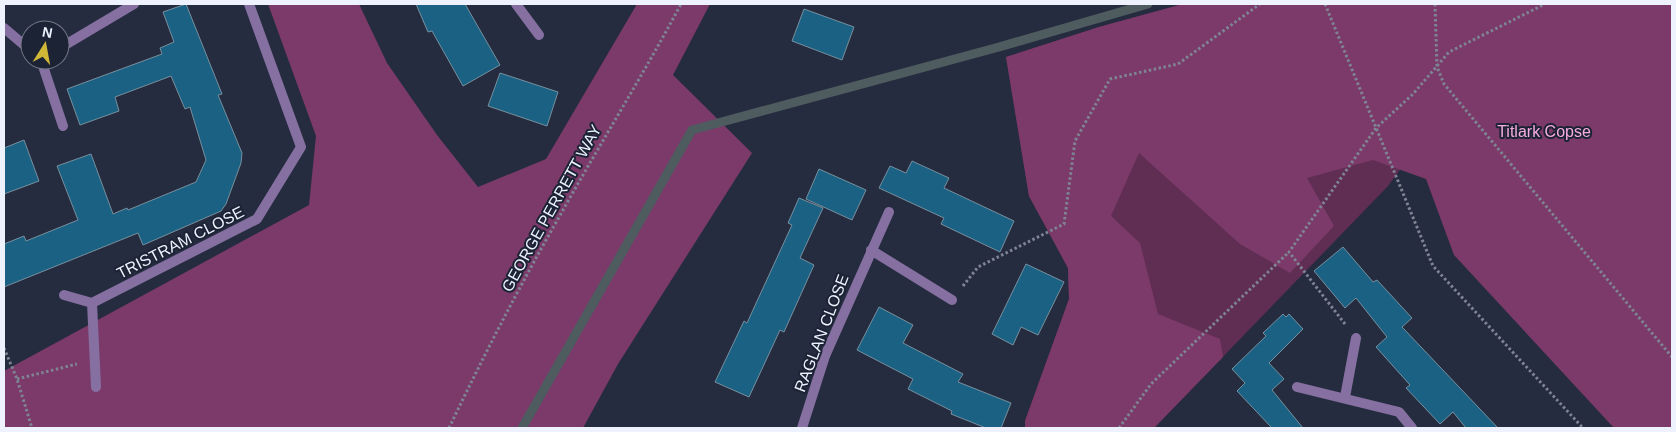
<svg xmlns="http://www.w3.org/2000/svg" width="1676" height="432" viewBox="0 0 1676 432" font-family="Helvetica,sans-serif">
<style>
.green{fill:#602e53}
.forest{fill:#7b3a6a}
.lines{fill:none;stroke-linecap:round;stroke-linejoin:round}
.stream{stroke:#4e5c60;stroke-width:9}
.building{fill:#1a6184;stroke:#77909e}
.path{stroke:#7f8494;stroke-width:3;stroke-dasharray:2.5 2.5;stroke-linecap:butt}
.service{stroke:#8570a1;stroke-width:10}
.minor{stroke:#8570a1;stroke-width:10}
.labels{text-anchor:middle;stroke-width:4;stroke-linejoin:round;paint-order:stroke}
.park-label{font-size:16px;fill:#f8ace1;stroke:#1c2335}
.street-label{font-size:16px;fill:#edf2fe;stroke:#1c2335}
</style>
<rect width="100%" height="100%" fill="#262c3f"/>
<!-- green -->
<path class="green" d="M 1183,4 L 1409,157 L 1388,186 L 1154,428 L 1025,428 L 1025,421 L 1069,299 L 1068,268 L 1029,196 L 1006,57 L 1099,27 Z"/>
<!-- forest -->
<path class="forest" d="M 268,4 L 359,4 L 387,63 L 437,135 L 478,187 L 546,159 L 637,4 L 710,4 L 673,75 L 752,153 L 618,364 L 583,428 L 4,428 L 4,371 L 309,205 L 316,136 Z
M 1183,4 L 1672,4 L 1672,428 L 1614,428 L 1454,255 L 1426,179 L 1373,160 L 1307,178 L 1334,226 L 1290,273 L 1240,244 L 1139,153 L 1111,216 L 1140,243 L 1158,314 L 1220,339 L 1223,357 L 1154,428 L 1025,428 L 1025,421 L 1069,299 L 1068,268 L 1029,196 L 1006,57 L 1099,27 Z"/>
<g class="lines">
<!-- stream -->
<path class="stream" d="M 522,428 L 692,130 L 999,47 L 1148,4"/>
</g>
<!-- building -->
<path class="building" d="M 186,4 L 222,94 L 218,95 L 242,153 L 241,163 L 226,204 L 221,211 L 143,245 L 138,233 L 4,287 L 4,244 L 24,236 L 26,241 L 78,220 L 57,166 L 91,154 L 113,214 L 127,208 L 128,210 L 196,182 L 206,160 L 190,107 L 185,109 L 171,76 L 115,97 L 119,111 L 80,125 L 67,89 L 162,54 L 160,48 L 174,42 L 163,12 Z
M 416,4 L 465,4 L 500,65 L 463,86 L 432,31 L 428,32 Z
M 804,9 L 854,27 L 842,60 L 792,41 Z
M 500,73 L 558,92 L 547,126 L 488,106 Z
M 24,140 L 39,181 L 4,194 L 4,148 Z
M 912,161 L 949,178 L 944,188 L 1014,221 L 1000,252 L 941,224 L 944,218 L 879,188 L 890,166 L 906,173 Z
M 819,169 L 866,190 L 852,220 L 806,199 Z
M 799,198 L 823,208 L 800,258 L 814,265 L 784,332 L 780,330 L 749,397 L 715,382 L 744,321 L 747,323 L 792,225 L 788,223 Z
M 1343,247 L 1373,282 L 1377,280 L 1412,318 L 1402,327 L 1498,428 L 1466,428 L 1453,412 L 1440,424 L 1406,388 L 1410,385 L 1376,347 L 1387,337 L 1356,298 L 1345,308 L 1314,271 Z
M 1026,264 L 1064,282 L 1038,335 L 1021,327 L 1013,345 L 992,334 Z
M 879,307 L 913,325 L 903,343 L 963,374 L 958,382 L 1011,403 L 1001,428 L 986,428 L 951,414 L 952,411 L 908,389 L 913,379 L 857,350 Z
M 1283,314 L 1286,317 L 1289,314 L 1303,329 L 1269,363 L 1284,379 L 1272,390 L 1303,428 L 1272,428 L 1237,391 L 1245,383 L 1232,369 L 1266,336 L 1263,333 Z"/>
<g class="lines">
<!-- path -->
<path class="path" d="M 1325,4 L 1433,266 L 1583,428
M 1435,4 L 1437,67 L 1444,84 L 1672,357
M 963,286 L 978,267 L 1064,224 L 1075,141 L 1110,79 L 1178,64 L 1260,4
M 1345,324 L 1289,252 L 1376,128 L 1413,94 L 1449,52 L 1545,4
M 4,348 L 17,379 L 32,428
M 17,379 L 77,364
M 449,428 C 483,357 519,287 558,219 C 598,147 642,77 681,4
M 1119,428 L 1151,384 L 1289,252"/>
<!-- service -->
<path class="service" d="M 516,4 L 539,35"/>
<!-- minor -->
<path class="minor" d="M 4,28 L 30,50
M 60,48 L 134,4
M 41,60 L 63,126
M 871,250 L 952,300
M 64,295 L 92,303
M 96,387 L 92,303 L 257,219 L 301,147 L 249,4
M 1297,387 L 1399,412 L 1412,428
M 1345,397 L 1356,338
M 802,428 L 825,356 L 889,212"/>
</g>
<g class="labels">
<!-- park labels -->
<g class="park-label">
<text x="1544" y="137">Titlark Copse</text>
</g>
<!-- street labels -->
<g class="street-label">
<text transform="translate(551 208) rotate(-61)" y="6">GEORGE PERRETT WAY</text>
<text transform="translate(180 242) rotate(-27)" y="6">TRISTRAM CLOSE</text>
<text transform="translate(821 333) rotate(-69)" y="6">RAGLAN CLOSE</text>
</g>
</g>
<!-- border -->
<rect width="1676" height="432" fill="none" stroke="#edf2fe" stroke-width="10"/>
<!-- north arrow -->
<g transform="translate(45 45) rotate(11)"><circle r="24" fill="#1c2335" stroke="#707685"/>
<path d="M0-4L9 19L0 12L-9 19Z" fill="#d1b736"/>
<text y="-8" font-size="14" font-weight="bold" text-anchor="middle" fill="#edf2fe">N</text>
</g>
</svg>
